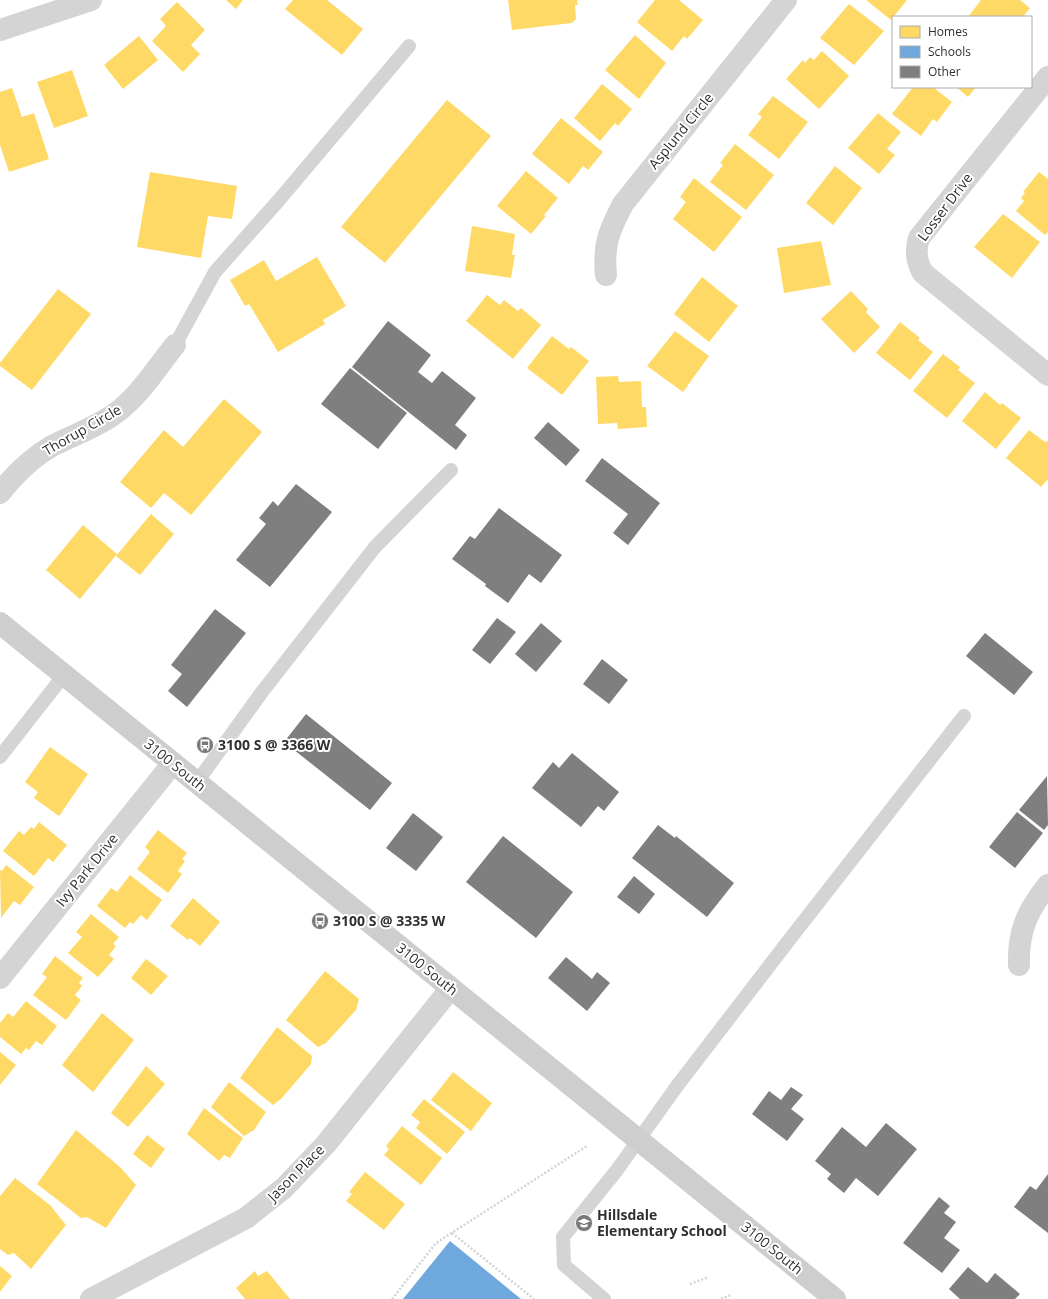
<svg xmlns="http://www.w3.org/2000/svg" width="1048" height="1299" viewBox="0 0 1048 1299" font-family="'Open Sans',sans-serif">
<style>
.homes{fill:#ffd966}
.schools{fill:#6fa8dc}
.building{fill:#7f7f7f}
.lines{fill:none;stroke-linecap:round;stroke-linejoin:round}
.path{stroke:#d4d4d4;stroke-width:2.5;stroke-dasharray:2 2;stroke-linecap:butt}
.lane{stroke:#d4d4d4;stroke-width:14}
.street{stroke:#d4d4d4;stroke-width:22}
.secondary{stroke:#cecece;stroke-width:22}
.labels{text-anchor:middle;stroke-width:4;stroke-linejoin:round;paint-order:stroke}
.street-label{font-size:14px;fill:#303030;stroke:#fff}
.poi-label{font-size:14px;font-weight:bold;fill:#303030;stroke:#fff;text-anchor:start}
</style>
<rect width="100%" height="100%" fill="#fff"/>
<!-- homes -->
<path class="homes" d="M 226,0 L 243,0 L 236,9 Z
M 293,0 L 327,0 L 363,29 L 342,55 L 285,9 Z
M 508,0 L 577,0 L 578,5 L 575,5 L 576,19 L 572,23 L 512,30 Z
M 655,0 L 679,0 L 703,20 L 687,39 L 684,36 L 672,51 L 637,22 Z
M 866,0 L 907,0 L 891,20 Z
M 981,0 L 1020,0 L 1030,8 L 1023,17 L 968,17 Z
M 177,2 L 205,30 L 191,45 L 200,54 L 183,72 L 152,41 L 166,26 L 160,19 Z
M 849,4 L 884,31 L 854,65 L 820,38 Z
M 635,35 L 666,63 L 639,99 L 605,70 Z
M 139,36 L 158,60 L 123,89 L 104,65 Z
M 822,51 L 849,76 L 819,109 L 786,79 L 803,60 L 805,63 L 810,57 L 814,60 Z
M 72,70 L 88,116 L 54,128 L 37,82 Z
M 602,84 L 632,109 L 618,126 L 615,123 L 600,141 L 574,118 Z
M 913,87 L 933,87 L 952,102 L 937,122 L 933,119 L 921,136 L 892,114 Z
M 956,87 L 976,87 L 968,97 Z
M 12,88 L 22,117 L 34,113 L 49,159 L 9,172 L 0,145 L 0,92 Z
M 773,96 L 808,122 L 779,159 L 748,135 L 762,117 L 758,114 Z
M 447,100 L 491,136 L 385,263 L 341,227 Z
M 878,113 L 901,132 L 887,149 L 895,155 L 879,174 L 848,148 Z
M 561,118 L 603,152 L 588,170 L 583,166 L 569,184 L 532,154 Z
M 735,144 L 774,175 L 746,210 L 710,182 L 723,165 L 720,163 Z
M 835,166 L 862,188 L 833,225 L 806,203 Z
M 526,171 L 558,198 L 544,215 L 546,216 L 531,234 L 497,206 Z
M 150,172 L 237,186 L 232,219 L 208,216 L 201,258 L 137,247 Z
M 1039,172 L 1048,179 L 1048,232 L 1045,235 L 1016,211 L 1024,201 L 1021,198 L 1025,193 L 1023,192 Z
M 694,178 L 742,217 L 714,252 L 673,219 L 686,202 L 680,197 Z
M 1003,214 L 1040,242 L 1012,278 L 974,247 Z
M 472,226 L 515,234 L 512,255 L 515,255 L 511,278 L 465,271 Z
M 821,241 L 831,285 L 784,293 L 777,248 Z
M 317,257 L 346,306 L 323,320 L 325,324 L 278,352 L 249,304 L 245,306 L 230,280 L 264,260 L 276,281 Z
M 702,277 L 738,306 L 709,342 L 674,314 Z
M 58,289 L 91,314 L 32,390 L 0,366 L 0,363 Z
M 851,291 L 868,309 L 866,312 L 880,327 L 854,353 L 821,319 Z
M 487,295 L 500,305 L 504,300 L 518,311 L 521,308 L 541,325 L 513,359 L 466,321 Z
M 900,322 L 920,338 L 918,340 L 933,352 L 910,380 L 876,353 Z
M 675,331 L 709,356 L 683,392 L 647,366 Z
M 552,336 L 569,349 L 571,347 L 589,361 L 562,395 L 527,368 Z
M 943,354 L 960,367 L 958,370 L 975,383 L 947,418 L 913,391 Z
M 618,376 L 619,382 L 641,381 L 642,407 L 646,407 L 647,427 L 618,429 L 617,423 L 598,424 L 596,377 Z
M 985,392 L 1000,405 L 1002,403 L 1021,418 L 996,449 L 962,421 Z
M 224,399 L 262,432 L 191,515 L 164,493 L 151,508 L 120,482 L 164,430 L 183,447 Z
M 1029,430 L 1045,442 L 1048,441 L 1048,479 L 1041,487 L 1006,458 Z
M 151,514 L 174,534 L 140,575 L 116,556 Z
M 83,525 L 117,554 L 80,599 L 46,570 Z
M 50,747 L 88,774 L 59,816 L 34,798 L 38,792 L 25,782 Z
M 39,822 L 67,845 L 53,862 L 48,858 L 34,876 L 3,851 L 19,831 L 24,835 L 31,827 L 34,829 Z
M 158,830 L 187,853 L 182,859 L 185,861 L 178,871 L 182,874 L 168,893 L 137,869 L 150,852 L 145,847 Z
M 6,865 L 34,887 L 20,905 L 14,901 L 1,918 L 0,870 L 2,871 Z
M 130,875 L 162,900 L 147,920 L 141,915 L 133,924 L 130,922 L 125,928 L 97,906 L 111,888 L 117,892 Z
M 193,898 L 220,922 L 200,946 L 190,938 L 188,940 L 170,926 Z
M 91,914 L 119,937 L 113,944 L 116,946 L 109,955 L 114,959 L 98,977 L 68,953 L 82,937 L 76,932 Z
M 55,956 L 83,978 L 79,983 L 82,986 L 75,995 L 81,1000 L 66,1020 L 33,995 L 47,977 L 42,974 Z
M 146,959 L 168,976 L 151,995 L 131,978 Z
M 325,971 L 359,999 L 356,1010 L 326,1043 L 318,1047 L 286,1020 Z
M 26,1001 L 57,1026 L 42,1045 L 36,1041 L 29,1050 L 26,1048 L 21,1054 L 0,1037 L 0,1023 L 8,1013 L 13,1017 Z
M 102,1013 L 134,1040 L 93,1092 L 62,1065 Z
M 277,1027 L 312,1056 L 311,1064 L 281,1099 L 273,1105 L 240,1078 Z
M 0,1052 L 16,1065 L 0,1085 Z
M 146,1066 L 165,1084 L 128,1127 L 111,1113 Z
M 453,1072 L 492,1103 L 471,1131 L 431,1100 Z
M 229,1082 L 266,1112 L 254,1130 L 244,1136 L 211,1107 Z
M 424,1099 L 465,1132 L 447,1154 L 416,1128 L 420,1122 L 411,1115 Z
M 204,1108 L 243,1138 L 230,1158 L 224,1155 L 219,1161 L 187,1134 Z
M 402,1126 L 442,1158 L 421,1185 L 384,1155 L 389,1149 L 386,1146 Z
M 76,1130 L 120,1167 L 136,1185 L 106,1228 L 87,1217 L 81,1218 L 37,1184 Z
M 147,1135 L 165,1149 L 151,1168 L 133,1154 Z
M 365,1172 L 405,1204 L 384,1230 L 346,1201 L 352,1194 L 349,1192 Z
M 15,1178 L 50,1205 L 66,1225 L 31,1269 L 14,1253 L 8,1255 L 0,1249 L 0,1196 Z
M 0,1266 L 12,1276 L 0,1292 Z
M 255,1271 L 258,1276 L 267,1271 L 290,1299 L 245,1299 L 236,1288 Z"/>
<!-- schools -->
<path class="schools" d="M 450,1241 L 521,1299 L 403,1299 Z"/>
<!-- building -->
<path class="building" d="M 388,321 L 431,355 L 418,372 L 432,383 L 442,371 L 476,398 L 455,425 L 467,435 L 456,450 L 352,367 Z
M 350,368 L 407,413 L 378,449 L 321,404 Z
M 548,422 L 580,450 L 566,466 L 534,438 Z
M 602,458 L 660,503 L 628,545 L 613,533 L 628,514 L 585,481 Z
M 296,484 L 332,512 L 270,587 L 236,560 L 266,524 L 259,518 L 273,501 L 278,506 Z
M 499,508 L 562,555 L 541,583 L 529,574 L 508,603 L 485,586 L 486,584 L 452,559 L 470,536 L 475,539 Z
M 215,609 L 246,633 L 187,707 L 168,691 L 182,674 L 171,665 Z
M 497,618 L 516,632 L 490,664 L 472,650 Z
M 541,623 L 562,641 L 536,672 L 515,654 Z
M 985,633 L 1033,672 L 1014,695 L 966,656 Z
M 602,659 L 628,680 L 609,704 L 583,684 Z
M 306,714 L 392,783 L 370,810 L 284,742 Z
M 572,753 L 619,792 L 604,811 L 598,806 L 581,827 L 532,788 L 553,762 L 559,768 Z
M 1047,776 L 1048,825 L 1044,830 L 1019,810 Z
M 1017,812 L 1043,833 L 1015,868 L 989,847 Z
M 413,813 L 443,837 L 416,871 L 386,848 Z
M 658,825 L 675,838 L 676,836 L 734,883 L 707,917 L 632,858 Z
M 503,836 L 573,892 L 536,938 L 466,882 Z
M 634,876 L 655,894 L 639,914 L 617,897 Z
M 566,957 L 592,979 L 597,972 L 610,983 L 587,1011 L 548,978 Z
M 791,1087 L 803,1095 L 791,1109 L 804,1119 L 787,1141 L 752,1114 L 769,1091 L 781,1100 Z
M 886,1123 L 917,1149 L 878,1196 L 856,1178 L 844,1193 L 827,1179 L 831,1174 L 815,1161 L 842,1127 L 866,1147 Z
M 1048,1174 L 1048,1233 L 1014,1207 L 1030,1186 L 1036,1190 Z
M 939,1197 L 950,1206 L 944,1213 L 956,1222 L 944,1238 L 960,1250 L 942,1273 L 903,1243 Z
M 968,1267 L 987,1283 L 995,1273 L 1020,1294 L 1015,1299 L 960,1299 L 949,1289 Z"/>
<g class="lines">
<!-- path -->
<path class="path" d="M 452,1233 L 534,1299
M 690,1284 L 709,1277
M 392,1299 L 436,1243 L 587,1146
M 721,1299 L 731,1295"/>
<!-- lane -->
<path class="lane" d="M 175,345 L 215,272 L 279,200 L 409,46
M 0,757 L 64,675
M 197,782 L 262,692 L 375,547 L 451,470
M 604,1299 L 564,1265 L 563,1237 L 617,1170 L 677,1086 L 793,935 L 964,716"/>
<!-- street -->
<path class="street" d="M 0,30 L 91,0
M 1048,77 L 919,238 C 915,251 916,261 923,273 L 1048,375
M 606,275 C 603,244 609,231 623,204 L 786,0
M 0,493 C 15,474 31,458 52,446 C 71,436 92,429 110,417 C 137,400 155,370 175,345
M 1019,965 C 1018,931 1027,911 1048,885
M 0,978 L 173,763
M 91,1299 L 246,1218 L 284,1188 L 326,1144 L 451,988"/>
<!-- secondary -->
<path class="secondary" d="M 0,623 L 835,1299"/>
</g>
<!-- icons -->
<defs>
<g id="bus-disc" transform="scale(0.9)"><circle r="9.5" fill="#787878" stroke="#fff"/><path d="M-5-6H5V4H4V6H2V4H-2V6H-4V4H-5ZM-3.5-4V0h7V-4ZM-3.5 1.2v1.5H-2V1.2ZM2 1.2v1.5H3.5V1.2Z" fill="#fff"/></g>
<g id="school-disc" transform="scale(0.9)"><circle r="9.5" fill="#787878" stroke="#fff"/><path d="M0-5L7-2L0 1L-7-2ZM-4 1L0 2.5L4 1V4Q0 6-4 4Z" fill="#fff"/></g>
</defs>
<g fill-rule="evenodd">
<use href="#bus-disc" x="205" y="745"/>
<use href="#bus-disc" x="320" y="921"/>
<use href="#school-disc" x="584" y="1223"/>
</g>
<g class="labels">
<!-- street labels -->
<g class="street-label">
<text transform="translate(681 131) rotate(-51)" y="5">Asplund Circle</text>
<text transform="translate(945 207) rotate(-53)" y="5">Losser Drive</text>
<text transform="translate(82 430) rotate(-30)" y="5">Thorup Circle</text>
<text transform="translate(175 765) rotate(39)" y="5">3100 South</text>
<text transform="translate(87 870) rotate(-51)" y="5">Ivy Park Drive</text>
<text transform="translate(427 969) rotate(39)" y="5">3100 South</text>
<text transform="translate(296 1173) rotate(-45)" y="5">Jason Place</text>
<text transform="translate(772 1248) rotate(39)" y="5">3100 South</text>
</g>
<!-- poi labels -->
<g class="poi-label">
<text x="218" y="750">3100 S @ 3366 W</text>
<text x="333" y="926">3100 S @ 3335 W</text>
<text x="597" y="1220">Hillsdale<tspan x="597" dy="16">Elementary School</tspan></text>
</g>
</g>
<!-- legend -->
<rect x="892" y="16" width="140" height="72" fill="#ffffff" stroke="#acacac"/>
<rect x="900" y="26" width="20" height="12" fill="#ffd966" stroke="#acacac"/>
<text x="928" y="36" font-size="12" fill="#303030">Homes</text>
<rect x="900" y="46" width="20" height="12" fill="#6fa8dc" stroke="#acacac"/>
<text x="928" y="56" font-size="12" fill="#303030">Schools</text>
<rect x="900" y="66" width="20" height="12" fill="#7f7f7f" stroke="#acacac"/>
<text x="928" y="76" font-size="12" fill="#303030">Other</text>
</svg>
